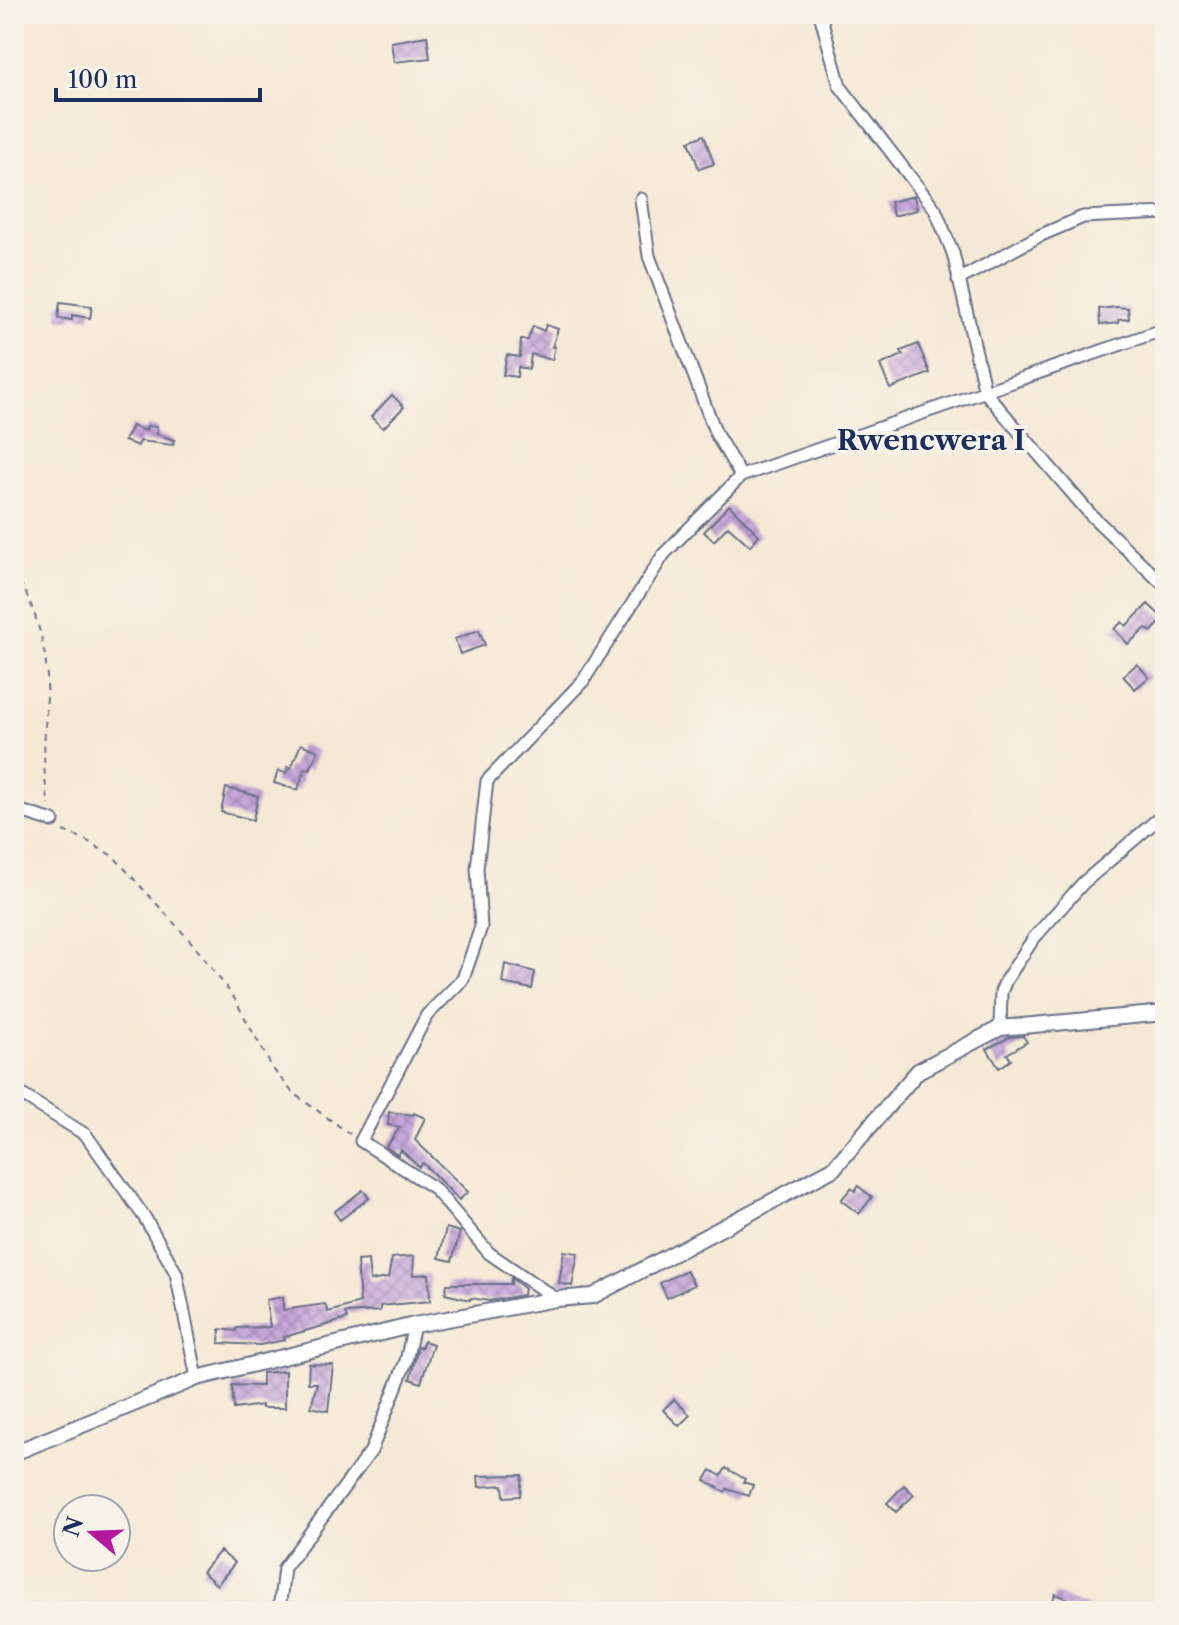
<svg xmlns="http://www.w3.org/2000/svg" width="1179" height="1625" viewBox="0 0 1179 1625" font-family="'Libre Caslon Text',serif">
<style>
.building{fill:url(#building-cross-hatch)}
.lines{fill:none;stroke-linecap:round;stroke-linejoin:round}
.minor-casing{stroke:#677087;stroke-width:15}
.tertiary-casing{stroke:#677087;stroke-width:18}
.path{stroke:#677087;stroke-width:2;stroke-dasharray:6 6;stroke-linecap:butt}
.minor{stroke:#fff;stroke-width:11}
.tertiary{stroke:#fff;stroke-width:14}
.labels{text-anchor:middle;stroke-width:8;stroke-linejoin:round;paint-order:stroke}
.quarter-label{font-size:28px;font-weight:bold;fill:#1b2f5e;stroke:#f7f3e8}
</style>
<defs>
<pattern id="building-cross-hatch" width="8" height="8" patternUnits="userSpaceOnUse" patternTransform="scale(2)"><rect width="8" height="8" fill="#c8a8dc"/><path d="M0 0l8 8M0 8l8-8" fill="none" stroke="#a289b6"/></pattern>
</defs>
<rect width="100%" height="100%" fill="#f7f3e8"/>
<filter id="ink" filterUnits="userSpaceOnUse"><feTurbulence type="fractalNoise" baseFrequency=".0125" numOctaves="2"/><feDisplacementMap in="SourceGraphic" scale="16" xChannelSelector="R" yChannelSelector="G"/><feConvolveMatrix kernelMatrix="1 2 1 2 8 2 1 2 1" color-interpolation-filters="sRGB"/></filter>
<filter id="wash" filterUnits="userSpaceOnUse"><feTurbulence type="fractalNoise" baseFrequency=".006" numOctaves="4" result="noise"/><feDisplacementMap in="SourceGraphic" scale="32" xChannelSelector="R" yChannelSelector="G"/><feGaussianBlur stdDeviation="1.8" result="paint"/><feColorMatrix in="noise" values="0 0 0 0 0 0 0 0 0 0 0 0 0 0 0 0 0 1.4 0 .05"/><feComposite in="paint" operator="in"/></filter>
<g filter="url(#wash)">
<rect width="100%" height="100%" fill="#f4e9d4"/>
<g id="blocks">
<!-- building -->
<path class="building" d="M 427,36 L 430,58 L 394,62 L 391,42 Z
M 704,135 L 714,164 L 699,169 L 689,141 Z
M 914,196 L 917,210 L 893,216 L 890,202 Z
M 60,302 L 92,306 L 90,318 L 72,315 L 72,320 L 58,318 Z
M 1116,307 L 1128,308 L 1129,319 L 1118,320 L 1118,323 L 1100,325 L 1099,309 Z
M 546,325 L 558,329 L 552,347 L 555,347 L 552,360 L 531,354 L 529,369 L 518,367 L 517,377 L 503,375 L 507,355 L 520,357 L 521,340 L 528,340 L 533,326 L 544,331 Z
M 918,344 L 930,373 L 890,389 L 880,365 L 903,355 L 901,351 Z
M 392,395 L 404,407 L 383,428 L 371,417 Z
M 132,426 L 146,431 L 147,426 L 157,427 L 157,434 L 174,440 L 173,445 L 140,441 L 138,446 L 124,441 Z
M 729,505 L 759,535 L 750,546 L 728,526 L 714,541 L 704,532 Z
M 1148,604 L 1164,619 L 1151,632 L 1146,628 L 1128,644 L 1114,629 L 1122,622 L 1126,626 Z
M 479,630 L 485,645 L 460,654 L 455,639 Z
M 1137,664 L 1149,677 L 1135,689 L 1123,676 Z
M 301,744 L 318,751 L 310,770 L 305,768 L 298,790 L 274,783 L 278,771 L 287,773 L 288,767 L 291,768 Z
M 226,788 L 258,796 L 253,820 L 221,812 Z
M 505,964 L 535,972 L 532,989 L 502,983 Z
M 1023,1036 L 1027,1042 L 1007,1054 L 1011,1060 L 999,1068 L 987,1049 L 1010,1037 Z
M 389,1112 L 413,1115 L 414,1113 L 425,1118 L 415,1140 L 468,1192 L 459,1200 L 423,1163 L 419,1167 L 401,1150 L 398,1155 L 386,1147 L 400,1127 L 388,1125 Z
M 858,1186 L 872,1197 L 859,1214 L 841,1200 L 851,1188 L 855,1191 Z
M 363,1190 L 369,1198 L 340,1220 L 334,1212 Z
M 446,1228 L 460,1232 L 452,1261 L 439,1258 Z
M 564,1251 L 578,1253 L 572,1286 L 559,1283 Z
M 414,1256 L 413,1275 L 429,1274 L 430,1301 L 380,1306 L 380,1311 L 345,1313 L 347,1319 L 284,1337 L 285,1340 L 260,1345 L 219,1343 L 220,1329 L 236,1331 L 237,1328 L 270,1327 L 266,1300 L 283,1297 L 283,1310 L 325,1304 L 328,1312 L 360,1303 L 357,1261 L 368,1260 L 370,1281 L 388,1278 L 392,1258 Z
M 686,1270 L 694,1285 L 667,1298 L 660,1283 Z
M 511,1278 L 524,1288 L 523,1295 L 489,1301 L 471,1298 L 470,1300 L 445,1294 L 447,1284 L 511,1284 Z
M 424,1341 L 433,1344 L 421,1383 L 410,1379 L 418,1347 L 421,1348 Z
M 309,1364 L 333,1365 L 328,1411 L 311,1407 L 317,1383 L 308,1383 Z
M 285,1371 L 285,1408 L 262,1408 L 262,1405 L 234,1409 L 232,1385 L 262,1386 L 262,1373 Z
M 674,1399 L 690,1415 L 679,1426 L 663,1410 Z
M 726,1468 L 745,1479 L 743,1482 L 753,1485 L 749,1496 L 727,1489 L 725,1492 L 705,1480 L 711,1470 L 721,1476 Z
M 522,1475 L 520,1496 L 504,1497 L 503,1485 L 479,1487 L 478,1476 Z
M 904,1485 L 914,1495 L 896,1512 L 887,1503 Z
M 220,1551 L 235,1563 L 217,1585 L 202,1572 Z
M 1055,1594 L 1097,1610 L 1097,1611 L 1071,1611 L 1052,1604 Z"/>
</g>
</g>
<g filter="url(#ink)">
<use href="#blocks" fill-opacity="0" stroke="#677087" stroke-width="2"/>
<g class="lines">
<!-- minor casing -->
<g class="minor-casing">
<path id="minor" d="M 820,14 L 840,86 L 935,209 L 953,253 L 985,392 L 1091,515 L 1165,586
M 641,199 L 649,256 L 716,434 L 741,476
M 958,280 L 1039,236 L 1083,217 L 1165,213
M 14,809 L 53,821
M 1000,1028 L 1001,992 L 1006,980 L 1034,938 L 1083,883 L 1165,813
M 14,1090 L 86,1135 L 145,1218 L 176,1273 L 197,1378
M 556,1299 L 489,1253 L 434,1188 L 361,1141 L 427,1015 L 463,979 L 481,927 L 477,868 L 487,781 L 583,681 L 664,554 L 741,476 L 1165,329
M 279,1611 L 284,1568 L 371,1451 L 406,1361 L 414,1325"/>
</g>
<!-- tertiary casing -->
<g class="tertiary-casing">
<path id="tertiary" d="M 14,1453 L 197,1378 L 414,1325 L 556,1299 L 593,1296 L 833,1169 L 918,1071 L 1000,1028 L 1165,1013"/>
</g>
<!-- path -->
<path class="path" d="M 14,571 C 36,607 49,652 47,695 C 45,733 41,767 49,805
M 63,831 L 82,838 L 114,857 L 193,944 L 233,996 L 273,1069 L 293,1093 L 350,1134"/>
<!-- minor -->
<use href="#minor" class="minor"/>
<!-- tertiary -->
<use href="#tertiary" class="tertiary"/>
</g>
</g>
<g class="labels">
<!-- quarter labels -->
<g class="quarter-label">
<text x="931" y="450">Rwencwera I</text>
</g>
</g>
<!-- margin -->
<rect width="1179" height="1625" fill="none" stroke="#f7f3e8" stroke-width="48"/>
<!-- north arrow -->
<g transform="translate(92 1533) rotate(289)"><circle r="38" fill="#f7f3e8" stroke="#9fa5b1" stroke-width="2"/>
<path d="M0-6L14 30L0 20L-14 30Z" fill="#b5179e"/>
<text y="-12" font-size="22" font-weight="bold" text-anchor="middle" fill="#1b2f5e">N</text>
</g>
<!-- scale -->
<path d="M56 88v12h204v-12" fill="none" stroke="#1b2f5e" stroke-width="4"/>
<text x="68" y="88" font-size="24" fill="#1b2f5e" stroke="#f7f3e8" stroke-width="6" paint-order="stroke">100 m</text>
</svg>
